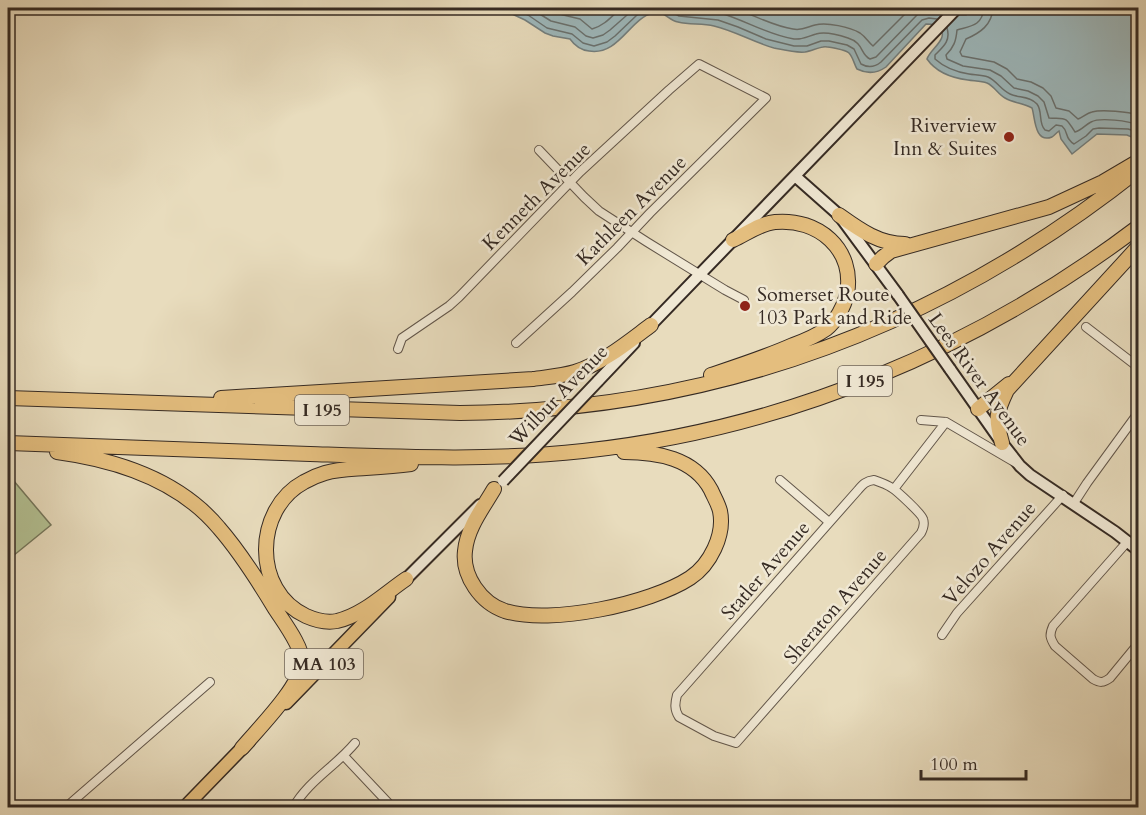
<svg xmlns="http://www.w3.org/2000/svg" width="1146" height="815" viewBox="0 0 1146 815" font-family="Cardo,serif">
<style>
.green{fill:#b3c193;stroke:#74765b;stroke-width:1.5}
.water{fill:#9db8bc;stroke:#737f7f;stroke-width:1.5}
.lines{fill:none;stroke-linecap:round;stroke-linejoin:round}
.shore{stroke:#697170;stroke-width:1.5}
.minor-casing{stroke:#62564a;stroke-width:10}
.secondary-casing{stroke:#352a23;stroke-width:14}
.primary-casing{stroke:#352a23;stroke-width:15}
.motorway-casing{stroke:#352a23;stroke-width:16}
.minor{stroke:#f0e8d4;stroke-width:8}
.secondary{stroke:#f0e8d4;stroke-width:10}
.primary{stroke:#e4be7e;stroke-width:12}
.motorway{stroke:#e4be7e;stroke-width:14}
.secondary-bridge-casing{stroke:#352a23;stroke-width:14;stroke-linecap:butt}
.secondary-bridge{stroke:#f0e8d4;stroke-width:10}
.poi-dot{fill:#8f2418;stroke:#f0e8d4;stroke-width:2}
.labels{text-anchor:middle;stroke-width:5;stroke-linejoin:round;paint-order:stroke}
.shield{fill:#f0e8d4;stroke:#6d6358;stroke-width:1.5}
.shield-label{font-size:18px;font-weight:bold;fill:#352a23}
.poi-label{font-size:20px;fill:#352a23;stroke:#f0e8d4;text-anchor:end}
.street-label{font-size:20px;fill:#352a23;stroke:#f0e8d4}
</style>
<rect width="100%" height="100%" fill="#e8dcbd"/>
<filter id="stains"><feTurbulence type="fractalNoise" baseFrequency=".00333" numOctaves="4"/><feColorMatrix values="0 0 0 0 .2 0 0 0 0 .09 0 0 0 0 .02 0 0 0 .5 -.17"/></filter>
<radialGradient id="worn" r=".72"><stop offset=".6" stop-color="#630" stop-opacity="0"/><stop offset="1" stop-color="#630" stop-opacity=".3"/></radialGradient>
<!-- green -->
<path class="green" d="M 8,474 L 51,525 L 8,560 Z"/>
<!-- water -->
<path class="water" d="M 499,8 L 950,8 L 958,15 L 966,15 L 973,8 L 1138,8 L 1138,138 L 1134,138 L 1127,135 L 1097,134 L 1072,154 L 1061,139 L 1059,131 C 1056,133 1055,135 1052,137 C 1034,144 1035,116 1032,108 C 1023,103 1013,103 1005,98 C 998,94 994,86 987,83 C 981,81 974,81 968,80 C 952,78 936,72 927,59 C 930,49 949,39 940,28 C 937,24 931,24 926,24 L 886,67 C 876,74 867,74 857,69 C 854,64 853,57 849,53 C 846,50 827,46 823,47 C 817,48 811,51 805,52 C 795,53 784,50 774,48 C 753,42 735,31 714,26 C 702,23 690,25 678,22 C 668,20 664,10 653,13 C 630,18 619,56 589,51 C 580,50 575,46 570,39 L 553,36 L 545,33 L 525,20 Z"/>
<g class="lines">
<!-- shore -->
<path class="shore" d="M 514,8 L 528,15 L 547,28 L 572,34 L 583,43 L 594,46 L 607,42 L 615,36 L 637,15 L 650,8
M 530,8 L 551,21 L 575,27 L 586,36 L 593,38 L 603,35 L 610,30 L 635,8
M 546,8 L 555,13 L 580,19 L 592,29 C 604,26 612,16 621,8
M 665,8 L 679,16 L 718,20 L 738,27 L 766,39 L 794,46 L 807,46 L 821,41 L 829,41 L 847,45 L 854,49 L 861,64 C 868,68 875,67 881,62 L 922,20 L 929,18 L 937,19
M 678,8 C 692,12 706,9 720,13 C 745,20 768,35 794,39 C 803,40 808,36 816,34 C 826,31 839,35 848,38 C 864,43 860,54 870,59 L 876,57 L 918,14 L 927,10 L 936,11 L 939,8
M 732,8 C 753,14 772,26 793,29 C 802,31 807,27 815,25 C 827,22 850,27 860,33 C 866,37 868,42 873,46 L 911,8
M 984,8 C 982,26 971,26 957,30 C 956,41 954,47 946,55 L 947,59 L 963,66 L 990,70 L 1001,76 L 1014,88 L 1028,91 L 1038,96 L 1044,102 L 1049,118 C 1067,119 1065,116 1075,132 C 1082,130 1085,125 1091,122 C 1100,117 1129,121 1138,125
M 993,8 C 992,25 980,33 966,39 L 960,52 L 962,56 L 994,62 L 1007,69 L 1017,79 L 1031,82 L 1043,88 L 1051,96 L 1056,108 L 1069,111 L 1078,119 C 1083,117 1087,113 1092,112 C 1102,109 1129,112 1138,115
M 947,28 C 951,41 943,47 935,55 L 935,59 C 945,68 956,72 969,74 C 975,75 982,75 988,77 C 997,81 1001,90 1010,94 C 1018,98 1030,96 1037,104 C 1043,112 1038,123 1045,130 L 1049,131 L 1056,125 L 1062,126 C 1069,132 1064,138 1074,144 L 1086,136 L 1093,129 L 1099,128 L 1128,129 L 1138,132"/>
<!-- minor casing -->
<g class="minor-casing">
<path id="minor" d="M 539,150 L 584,197 L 599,211 L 647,242 L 725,290 L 744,300
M 1086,327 L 1138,367
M 398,349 L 402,338 L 449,306 L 459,297 L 580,172 L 669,90 L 699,64 L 766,98 L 650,213 L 617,248 L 572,292 L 516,343
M 921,420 L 946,422 L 1016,463
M 780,480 L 829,522
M 874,480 C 880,482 886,484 892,488 C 897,491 922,514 923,519 C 925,524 923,529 921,533 L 736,743 L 714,736 L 679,717 C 674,709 675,703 677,695 L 858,490 C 863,484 866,481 874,480 Z
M 894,489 L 946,422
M 1074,503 L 1087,483 L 1138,413
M 1128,541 L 1053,626 C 1049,635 1050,638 1055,646 L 1093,679 C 1100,683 1103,683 1110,678 L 1138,644
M 942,635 L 957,613 L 1063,495
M 344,756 L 393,808
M 65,808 L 210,682
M 293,808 C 308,781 336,766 355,743"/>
</g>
<!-- secondary casing -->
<g class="secondary-casing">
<path id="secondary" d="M 795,176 L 839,215 L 898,295
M 647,329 L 957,8
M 950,369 L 1002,443 L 1020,466 L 1030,475 L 1115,532 L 1138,550
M 598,381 L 634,343
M 406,579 L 480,505"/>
</g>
<!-- primary casing -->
<g class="primary-casing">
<path id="primary" d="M 286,703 L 389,597
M 184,808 L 249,741"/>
</g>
<!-- motorway casing -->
<g class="motorway-casing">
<path id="motorway" d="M 839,215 C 860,230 879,244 905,244
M 876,264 L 883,257 L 891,251 L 1049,207 L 1103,182 L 1137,162
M 711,375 C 738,366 766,357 793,345 C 804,341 816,336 826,329 C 836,321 844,307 847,294 C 855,249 818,218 775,222 C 761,223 746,234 733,240
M 8,398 L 460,413 C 715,411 939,328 1138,170
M 221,398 L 533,379 C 547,377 562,376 575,372 C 603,363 628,342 651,325
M 978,409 L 1009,384
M 8,443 C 108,446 209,450 310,454 C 401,457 493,461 583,451 C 786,429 977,349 1138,227
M 1002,443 C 995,418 996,413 1007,390 L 1138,247
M 57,452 C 117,460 179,480 219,528 C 240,552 257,579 274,607 C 282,620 304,648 302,663 C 300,687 258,729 242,748
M 494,489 C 483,508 467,528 465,551 C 462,576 481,603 505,611 C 551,625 650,604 690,578 C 710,565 725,535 720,511 C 718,503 714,497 711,490 C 694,458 657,452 624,452
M 406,579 C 384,594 363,615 337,621 C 326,623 315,620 306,616 C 252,591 254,509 304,482 C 311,478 318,475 325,473 C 338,469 352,469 366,468 C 381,467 396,466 411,464"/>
</g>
<!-- minor -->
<use href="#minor" class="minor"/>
<!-- secondary -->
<use href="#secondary" class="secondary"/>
<!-- primary -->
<use href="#primary" class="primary"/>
<!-- motorway -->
<use href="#motorway" class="motorway"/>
<!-- secondary-bridge casing -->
<g class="secondary-bridge-casing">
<path id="secondary-bridge" d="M 898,295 L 950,369
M 503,481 L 598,381"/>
</g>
<!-- secondary-bridge -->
<use href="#secondary-bridge" class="secondary-bridge"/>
</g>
<!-- markers -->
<g class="poi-dot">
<circle cx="1009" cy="137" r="6"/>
<circle cx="745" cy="306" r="6"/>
</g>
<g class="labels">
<!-- shield labels -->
<g class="shield">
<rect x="838" y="366" width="54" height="30" rx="4.5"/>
<rect x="295" y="395" width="54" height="30" rx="4.5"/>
<rect x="285" y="649" width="78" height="30" rx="4.5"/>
</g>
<g class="shield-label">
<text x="865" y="387">I 195</text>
<text x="322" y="416">I 195</text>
<text x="324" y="670">MA 103</text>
</g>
<!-- poi labels -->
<g class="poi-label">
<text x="997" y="132">Riverview<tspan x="997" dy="23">Inn &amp; Suites</tspan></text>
<text x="757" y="301" text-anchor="start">Somerset Route<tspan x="757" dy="23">103 Park and Ride</tspan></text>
</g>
<!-- street labels -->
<g class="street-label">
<text transform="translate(536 196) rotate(-45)" y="7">Kenneth Avenue</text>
<text transform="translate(631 210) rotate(-45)" y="7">Kathleen Avenue</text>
<text transform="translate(980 379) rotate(54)" y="7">Lees River Avenue</text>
<text transform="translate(558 395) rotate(-46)" y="7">Wilbur Avenue</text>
<text transform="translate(989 553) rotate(-49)" y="7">Velozo Avenue</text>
<text transform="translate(765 570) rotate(-49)" y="7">Statler Avenue</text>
<text transform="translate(835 606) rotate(-49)" y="7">Sheraton Avenue</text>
</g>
</g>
<!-- margin -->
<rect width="1146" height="815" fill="none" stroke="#e8dcbd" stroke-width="30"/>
<rect x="9" y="9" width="1128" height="797" fill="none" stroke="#352a23" stroke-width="3"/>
<rect x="15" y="15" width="1116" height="785" fill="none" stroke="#352a23" stroke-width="1.5"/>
<!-- scale -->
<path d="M921 770v9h105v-9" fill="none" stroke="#352a23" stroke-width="3"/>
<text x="930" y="770" font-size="18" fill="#352a23" stroke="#f0e8d4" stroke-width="4.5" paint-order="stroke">100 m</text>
<rect width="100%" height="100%" filter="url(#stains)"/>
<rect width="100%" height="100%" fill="url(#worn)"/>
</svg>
